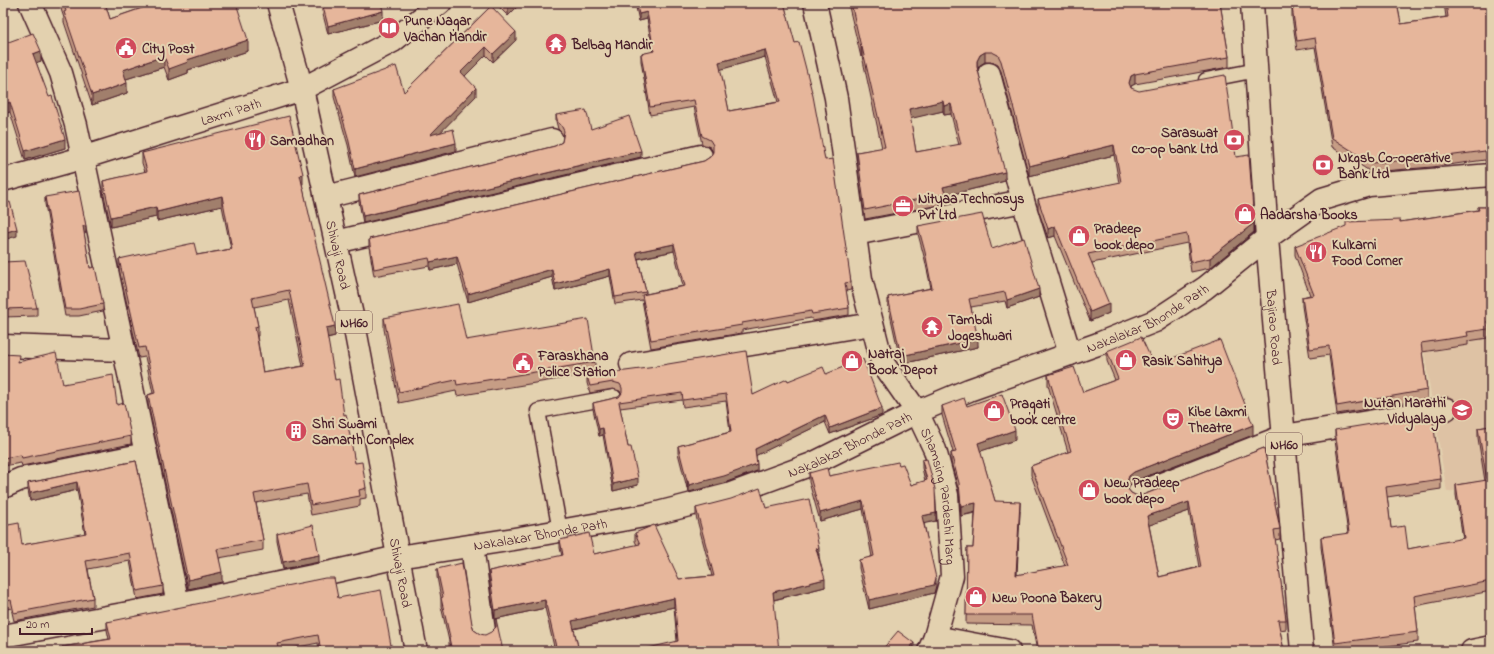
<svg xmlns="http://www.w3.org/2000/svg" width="1494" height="654" viewBox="0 0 1494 654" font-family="'Indie Flower',sans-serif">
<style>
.built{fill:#dec2a4}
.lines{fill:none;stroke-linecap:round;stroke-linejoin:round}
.lane-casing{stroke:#4a1f2b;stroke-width:17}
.street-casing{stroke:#4a1f2b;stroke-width:25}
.secondary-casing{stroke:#4a1f2b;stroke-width:25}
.highway-casing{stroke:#4a1f2b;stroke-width:25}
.lane{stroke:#e3d1af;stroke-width:14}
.street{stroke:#e3d1af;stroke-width:22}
.secondary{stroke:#e3d1af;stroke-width:22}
.highway{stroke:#e3d1af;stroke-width:22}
.wall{fill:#c69d85;stroke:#4a1f2b;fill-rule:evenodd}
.shaded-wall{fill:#a17f6c;stroke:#4a1f2b}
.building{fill:#e6b69b;stroke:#4a1f2b;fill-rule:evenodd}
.labels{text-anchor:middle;stroke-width:4;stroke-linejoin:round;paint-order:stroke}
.shield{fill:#e3d1af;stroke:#785453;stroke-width:1}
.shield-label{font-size:13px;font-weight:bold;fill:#4a1f2b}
.poi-label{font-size:14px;font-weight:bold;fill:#4a1f2b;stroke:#e3d1af;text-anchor:start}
.street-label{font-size:14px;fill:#4a1f2b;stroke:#e3d1af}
</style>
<rect width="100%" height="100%" fill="#e3d1af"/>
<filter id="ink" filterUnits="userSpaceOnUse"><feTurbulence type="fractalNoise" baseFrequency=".025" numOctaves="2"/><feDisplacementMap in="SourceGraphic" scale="8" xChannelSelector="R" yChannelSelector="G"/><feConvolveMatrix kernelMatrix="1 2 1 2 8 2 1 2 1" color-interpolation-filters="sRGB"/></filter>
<g filter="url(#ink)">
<!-- built -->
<path class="built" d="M 1491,208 L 1491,484 L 1447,492 L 1410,266 L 1462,213 Z"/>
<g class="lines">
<!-- lane casing -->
<g class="lane-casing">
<path id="lane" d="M 1206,80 L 1257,70
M 560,531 L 538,411 L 614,397"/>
</g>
<!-- street casing -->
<g class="street-casing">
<g id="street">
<path d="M 30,3 L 61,73 L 76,125 L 178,604"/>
<path id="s1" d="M 815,3 L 836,98 L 861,279 L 882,362 L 917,412 L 935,450 L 947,495 L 952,576 L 935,637 L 929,651"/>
<path d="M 989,74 L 1023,201 L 1070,354"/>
<path d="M 326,197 L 552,140"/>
<path d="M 855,234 L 1023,201"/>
<path d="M 336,242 L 701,156"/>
<path d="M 3,346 L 123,350"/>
<path d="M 631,364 L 872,324"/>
<path d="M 3,487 L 21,479 L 146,454"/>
<path d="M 1139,493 L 1284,436 L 1446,409"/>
<path d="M 472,546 L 484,631"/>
<path d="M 935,637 L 1009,651"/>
<path d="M 1472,651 L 1491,647"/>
</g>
</g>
<!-- secondary casing -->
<g class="secondary-casing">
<g id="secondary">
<path id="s2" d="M 3,180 L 82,158 L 302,89 L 393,41 L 440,3"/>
<path id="s3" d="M 3,636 L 178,604 L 332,572 L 398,557 L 514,539 L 650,515 L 728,495 L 812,464 L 917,412 L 969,390 L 1098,344 L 1155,321 L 1205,288 L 1267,238 L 1322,199 L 1369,185 L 1491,175"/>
</g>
</g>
<!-- highway casing -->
<g class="highway-casing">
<g id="highway">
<path id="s4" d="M 278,3 L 302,89 L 355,329 L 416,651"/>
<path id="s5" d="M 1252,3 L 1267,238 L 1302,651"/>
</g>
</g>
<!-- lane -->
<use href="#lane" class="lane"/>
<!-- street -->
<use href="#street" class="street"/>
<!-- secondary -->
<use href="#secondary" class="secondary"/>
<!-- highway -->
<use href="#highway" class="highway"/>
</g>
<!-- wall -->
<path class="wall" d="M 59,3 L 105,3 L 110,19 L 142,8 L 140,3 L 247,3 L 236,6 L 248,51 L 188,70 L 188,73 L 169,80 L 164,67 L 126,79 L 127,93 L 92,105 L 64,22 L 64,18 Z
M 320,3 L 381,3 L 383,20 L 328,34 Z
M 495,3 L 521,3 L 508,16 Z
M 635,3 L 784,3 L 825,160 L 851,282 L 851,290 L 846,291 L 849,308 L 849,315 L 812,321 L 811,318 L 742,330 L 742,333 L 651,348 L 642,300 L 615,304 L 610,276 L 555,291 L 552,277 L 468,302 L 457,264 L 430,270 L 429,266 L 374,276 L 369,247 L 369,239 L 704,161 L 710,157 L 713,152 L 710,147 L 702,144 L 694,107 L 650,115 L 641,61 L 641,54 L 653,52 L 647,19 L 639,21 ZM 765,57 L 778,102 L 729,111 L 720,69 ZM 674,251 L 683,286 L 646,294 L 646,292 L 638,259 Z
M 847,3 L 1220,3 L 1229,57 L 1229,67 L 1135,84 L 1131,86 L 1131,88 L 1236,157 L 1254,232 L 1210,268 L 1191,272 L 1187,243 L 1092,263 L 1109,313 L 1090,321 L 1055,236 L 1048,238 L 1038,209 L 1038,199 L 1119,183 L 1114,155 L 1029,176 L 1001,71 L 998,65 L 992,62 L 985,62 L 980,65 L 978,70 L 1005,181 L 945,196 L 945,204 L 865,219 L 857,162 L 857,152 L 882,148 L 862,56 L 861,57 L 849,7 L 848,7 ZM 943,111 L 944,115 L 951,114 L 959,145 L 916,152 L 910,118 Z
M 1295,3 L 1397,3 L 1401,24 L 1446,17 L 1444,3 L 1491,3 L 1491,163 L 1486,163 L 1485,160 L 1432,167 L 1371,172 L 1332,147 L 1315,47 L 1297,50 L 1292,17 L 1292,7 L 1296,7 Z
M 491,6 L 516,40 L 493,62 L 486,55 L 465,76 L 476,96 L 440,132 L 456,151 L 355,177 L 348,145 L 334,97 L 334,89 L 404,92 Z
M 3,44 L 41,61 L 36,62 L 65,148 L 25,160 L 10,112 L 3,114 Z
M 556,115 L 591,129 L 641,157 L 363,223 L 359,202 L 359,195 L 555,146 L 562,142 L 563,136 L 561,132 L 558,129 L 556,121 Z
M 142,153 L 303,184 L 302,184 L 335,336 L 327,338 L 335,380 L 355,463 L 366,488 L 366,498 L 360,499 L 360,506 L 311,515 L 307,494 L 256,503 L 263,540 L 263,550 L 219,558 L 222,582 L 188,589 L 148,404 L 148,395 L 153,393 L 145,357 L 139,358 L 119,269 L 119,259 L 197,255 L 231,249 L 222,206 L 157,221 L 156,217 L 111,227 L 103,191 L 103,181 L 145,172 L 142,163 ZM 289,300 L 303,366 L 263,373 L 257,336 L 258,336 L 258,326 L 254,307 Z
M 45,197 L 86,233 L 84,233 L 90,268 L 103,304 L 103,311 L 79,316 L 65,316 L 45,204 Z
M 1478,207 L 1491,207 L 1491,330 L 1488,330 L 1488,338 L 1468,341 L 1468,345 L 1422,352 L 1427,390 L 1427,399 L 1337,414 L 1329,355 L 1310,358 L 1302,306 L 1302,297 L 1310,295 L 1295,255 L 1295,246 L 1400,222 L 1478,210 Z
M 918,226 L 992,249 L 1039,297 L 1007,308 L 1005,301 L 971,307 L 978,347 L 901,364 L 888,305 L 888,297 L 931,288 L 925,260 L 918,234 Z
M 3,262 L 37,308 L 37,316 L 3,317 Z
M 384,318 L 466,340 L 595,362 L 595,373 L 457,396 L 456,391 L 399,403 L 384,329 Z
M 1107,351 L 1154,365 L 1253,435 L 1134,481 L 1129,486 L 1128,489 L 1131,493 L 1137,496 L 1143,495 L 1264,448 L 1280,529 L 1280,539 L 1275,540 L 1286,620 L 1286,629 L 1280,630 L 1284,651 L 1037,651 L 1032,625 L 966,624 L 967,548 L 973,548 L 975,513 L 961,516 L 959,492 L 951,462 L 951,453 L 953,452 L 942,415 L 942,406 L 967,406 L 1015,440 L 980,451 L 995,501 L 1020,511 L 1017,575 L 1065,566 L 1031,475 L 1031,466 L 1068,452 L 1048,385 L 1048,375 L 1083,392 L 1115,380 L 1107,361 ZM 1189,511 L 1199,567 L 1159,577 L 1149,525 Z
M 3,354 L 63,384 L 117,405 L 131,436 L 131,444 L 22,466 L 21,463 L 3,466 Z
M 826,374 L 882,415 L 830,434 L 825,422 L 756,455 L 757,471 L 724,483 L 689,492 L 688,487 L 687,488 L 678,453 L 678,446 L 730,432 L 726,401 L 683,407 L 682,400 L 620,408 L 628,447 L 638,485 L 613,491 L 603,435 L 599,436 L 593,409 L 593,403 L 619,397 L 621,394 L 620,391 L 613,389 L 590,393 L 587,383 L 587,376 L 753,395 L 788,381 Z
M 1491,426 L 1491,591 L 1415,606 L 1418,632 L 1418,642 L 1348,651 L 1335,651 L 1321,547 L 1321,537 L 1348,534 L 1335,440 L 1335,430 L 1441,479 L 1441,489 L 1387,497 L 1391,528 L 1408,549 L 1463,539 L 1456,495 L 1456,485 L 1485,481 L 1478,438 L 1478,428 Z
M 922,460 L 936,521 L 924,523 L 936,586 L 934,593 L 869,609 L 859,568 L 859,560 L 872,557 L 863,509 L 820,521 L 809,482 L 809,473 L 829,476 L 899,465 L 911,485 L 925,481 L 922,468 Z
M 136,461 L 163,586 L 163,594 L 137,599 L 130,561 L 88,569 L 93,598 L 93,606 L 14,621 L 11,608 L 3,610 L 3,526 L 22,545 L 85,534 L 77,490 L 30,501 L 28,490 L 28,483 Z
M 696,508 L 766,508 L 819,556 L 825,587 L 774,600 L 677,641 L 674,607 L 574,629 L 579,651 L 555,651 L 545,608 L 495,619 L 489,579 L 489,571 L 562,556 L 560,548 L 560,540 L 594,554 L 637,545 L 635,541 L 635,533 L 679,579 L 712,576 L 696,516 Z
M 277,534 L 319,562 L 283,569 L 277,541 Z
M 437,569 L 472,624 L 474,630 L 503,651 L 450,651 L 449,646 L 449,641 L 441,606 L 441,598 L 437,577 Z
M 338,598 L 392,651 L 319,651 L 318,643 L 279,651 L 62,651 L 62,647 L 109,639 L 107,630 L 107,622 Z"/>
<!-- shaded-wall -->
<path class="shaded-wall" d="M 233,3 L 247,3 L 233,6 Z
M 511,3 L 521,3 L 508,16 L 508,6 Z
M 383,11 L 383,20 L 328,34 L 328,26 Z
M 647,12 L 647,19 L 639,21 L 639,14 Z
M 516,32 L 516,40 L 493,62 L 493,54 Z
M 248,40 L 248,51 L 188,70 L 188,73 L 169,80 L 169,69 L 187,60 Z
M 486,47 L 486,55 L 461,80 L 461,72 Z
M 861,47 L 862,47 L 862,56 L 861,57 Z
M 765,50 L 765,57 L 719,70 L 719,62 Z
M 41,51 L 41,61 L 33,64 L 33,54 Z
M 985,52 L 985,62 L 980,65 L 977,70 L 977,61 L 980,55 Z
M 164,56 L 164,67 L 123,80 L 123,70 Z
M 1135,74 L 1135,84 L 1131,86 L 1129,93 L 1129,83 L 1131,76 Z
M 127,83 L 127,93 L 92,105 L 92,95 Z
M 476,88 L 476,96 L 430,143 L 430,135 Z
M 943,101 L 943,111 L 909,119 L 909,109 Z
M 10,102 L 10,112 L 3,114 L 3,105 Z
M 951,104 L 951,114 L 944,115 L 944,106 Z
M 65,139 L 65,148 L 25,160 L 25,151 Z
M 456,143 L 456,151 L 355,177 L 355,169 Z
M 1114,145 L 1114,155 L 1029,176 L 1029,166 Z
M 641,151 L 641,157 L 363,223 L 363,216 Z
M 1005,172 L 1005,181 L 945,196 L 943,187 Z
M 303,174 L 303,184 L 300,184 L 300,175 Z
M 222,196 L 222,206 L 157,221 L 157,212 Z
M 156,207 L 156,217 L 111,227 L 111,217 Z
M 1254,223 L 1254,232 L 1210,268 L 1210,258 Z
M 83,226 L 86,226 L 86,233 L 83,233 Z
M 1055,226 L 1055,236 L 1048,238 L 1048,229 Z
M 17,229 L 17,236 L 3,240 L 3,233 Z
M 674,244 L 674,251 L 636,259 L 636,252 Z
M 457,256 L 457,264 L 430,270 L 430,262 Z
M 552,269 L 552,277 L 468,302 L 468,294 Z
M 610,269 L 610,276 L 555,291 L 555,284 Z
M 1039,289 L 1039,297 L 1007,308 L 1007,300 Z
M 1109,304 L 1109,313 L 1090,321 L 1090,312 Z
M 335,326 L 335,336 L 326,338 L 326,328 Z
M 978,339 L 978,347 L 901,364 L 901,356 Z
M 882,408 L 882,415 L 830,434 L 830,428 Z
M 825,415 L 825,422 L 755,456 L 755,449 Z
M 1253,425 L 1253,435 L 1134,481 L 1129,486 L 1127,492 L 1127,482 L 1129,476 L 1134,472 Z
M 603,428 L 603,435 L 599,436 L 599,429 Z
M 1015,430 L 1015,440 L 978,452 L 978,443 Z
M 757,464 L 757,471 L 724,483 L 689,492 L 689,485 Z
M 638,478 L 638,485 L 613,491 L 613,484 Z
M 687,481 L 688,481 L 688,487 L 687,488 Z
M 77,482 L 77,490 L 30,501 L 30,493 Z
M 863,501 L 863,509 L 820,521 L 820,513 Z
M 1020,502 L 1020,511 L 1016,584 L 1016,575 Z
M 1189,502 L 1189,511 L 1147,526 L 1147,516 Z
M 976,503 L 976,512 L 961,516 L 961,506 Z
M 936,513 L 936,521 L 922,524 L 922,516 Z
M 819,548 L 819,556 L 816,549 Z
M 319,555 L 319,562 L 283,569 L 283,562 Z
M 222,572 L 222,582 L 188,589 L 188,580 Z
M 936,578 L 936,586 L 934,593 L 869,609 L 869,600 Z
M 825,579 L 825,587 L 773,600 L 773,592 Z
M 674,598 L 674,607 L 572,629 L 572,621 Z
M 545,600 L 545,608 L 495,619 L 495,610 Z
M 914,643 L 914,650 L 913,651 L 907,651 Z
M 351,646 L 351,651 L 328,651 Z"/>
<!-- building -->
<path class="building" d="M 63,3 L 105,3 L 110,19 L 145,7 L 144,3 L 236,3 L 248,40 L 187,60 L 188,62 L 169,69 L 164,56 L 123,70 L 127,83 L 92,95 L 64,12 L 66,11 Z
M 322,3 L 381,3 L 383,11 L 328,26 Z
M 505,3 L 511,3 L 508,6 Z
M 636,3 L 784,3 L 795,43 L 799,42 L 813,96 L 825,160 L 833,159 L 851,282 L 845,283 L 849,308 L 812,314 L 811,311 L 742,323 L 742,325 L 651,340 L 642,295 L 685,286 L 674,244 L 636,252 L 646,292 L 615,297 L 610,269 L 555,284 L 552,269 L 468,294 L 457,256 L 430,262 L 429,258 L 374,269 L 369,239 L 704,161 L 710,157 L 713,152 L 713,145 L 710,140 L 702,136 L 694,100 L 650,107 L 641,54 L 654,51 L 647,12 L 639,14 ZM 765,50 L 780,102 L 729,111 L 719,62 Z
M 851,3 L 1220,3 L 1229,57 L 1135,74 L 1131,76 L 1129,83 L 1131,88 L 1139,91 L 1225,75 L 1236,157 L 1249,155 L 1254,223 L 1210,258 L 1191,262 L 1187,234 L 1088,254 L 1109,304 L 1090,312 L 1055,226 L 1048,229 L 1038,199 L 1121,182 L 1114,145 L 1029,166 L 1001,61 L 998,55 L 992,52 L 985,52 L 980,55 L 977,61 L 977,67 L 1005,172 L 943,187 L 945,194 L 865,210 L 857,152 L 885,147 L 862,47 L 861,47 ZM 943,101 L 944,106 L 951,104 L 961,144 L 916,152 L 909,109 Z
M 1297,3 L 1397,3 L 1401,24 L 1448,17 L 1446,3 L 1491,3 L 1491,154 L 1486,153 L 1485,151 L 1432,158 L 1371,163 L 1332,138 L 1315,38 L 1297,41 L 1292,7 L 1298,6 Z
M 491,6 L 516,32 L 493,54 L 486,47 L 461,72 L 476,88 L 430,135 L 453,129 L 456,143 L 355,169 L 348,137 L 334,89 L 396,66 L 404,92 Z
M 33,33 L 41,51 L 33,54 L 49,97 L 52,96 L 65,139 L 25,151 L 10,102 L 3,105 L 3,44 Z
M 586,110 L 591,129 L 629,116 L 641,151 L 363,216 L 359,195 L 555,146 L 562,142 L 564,131 L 561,125 L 558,123 L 556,115 Z
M 289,116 L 303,174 L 300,175 L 335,326 L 326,328 L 335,380 L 339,379 L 344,415 L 346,414 L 355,463 L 362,462 L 366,488 L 359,490 L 360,496 L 311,505 L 307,484 L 254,494 L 263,540 L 217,549 L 222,572 L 188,580 L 148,395 L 155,393 L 145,347 L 139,348 L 119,259 L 194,243 L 197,255 L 232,249 L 222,196 L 157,212 L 156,207 L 111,217 L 103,181 L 147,171 L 142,153 ZM 289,290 L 305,366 L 263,373 L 255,327 L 258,326 L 252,298 Z
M 79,191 L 86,226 L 83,226 L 90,268 L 95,267 L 103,304 L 79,309 L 65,309 L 45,197 Z
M 10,202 L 17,229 L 3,233 L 3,204 Z
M 1478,207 L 1491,207 L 1491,321 L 1487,321 L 1488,329 L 1467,332 L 1468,336 L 1421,343 L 1427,390 L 1337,406 L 1329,346 L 1310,349 L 1302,297 L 1314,295 L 1295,246 L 1346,226 L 1346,222 L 1400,220 L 1400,222 L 1479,210 Z
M 982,214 L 992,249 L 1024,238 L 1039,289 L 1007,300 L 1005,292 L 969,299 L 978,339 L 901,356 L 888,297 L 932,288 L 925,252 L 918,226 Z
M 25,261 L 37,308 L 3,309 L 3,262 Z
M 458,304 L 466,340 L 588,319 L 595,362 L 457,385 L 456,380 L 399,392 L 384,318 Z
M 1141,337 L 1154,365 L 1220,340 L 1253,425 L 1134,472 L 1129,476 L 1127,482 L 1127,488 L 1131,493 L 1137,496 L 1143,495 L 1264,448 L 1280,529 L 1274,530 L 1286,620 L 1278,620 L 1284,651 L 1039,651 L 1032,615 L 966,615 L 967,548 L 973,548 L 976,503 L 961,506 L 959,483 L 951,453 L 956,452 L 942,406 L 964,398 L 967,406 L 1002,394 L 1015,430 L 978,443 L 995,501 L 1020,502 L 1016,575 L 1068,565 L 1031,466 L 1071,451 L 1048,375 L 1074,367 L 1083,392 L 1118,379 L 1107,351 ZM 1189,502 L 1201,567 L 1159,577 L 1147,516 Z
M 746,351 L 753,395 L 787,379 L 788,381 L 823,367 L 826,374 L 863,359 L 882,408 L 830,428 L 825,415 L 755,449 L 757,464 L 724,476 L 689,485 L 688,481 L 687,481 L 678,446 L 731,432 L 726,394 L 683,400 L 682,393 L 619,402 L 628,447 L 631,447 L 638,478 L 613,484 L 603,428 L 599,429 L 593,403 L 619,397 L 622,393 L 622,388 L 620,384 L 613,382 L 590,386 L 587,376 L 656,367 L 656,366 Z
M 56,353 L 63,384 L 113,375 L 117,405 L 124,403 L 131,436 L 22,458 L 21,455 L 3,458 L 3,354 L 19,355 L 18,362 Z
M 1432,414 L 1441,479 L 1386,487 L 1391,528 L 1405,526 L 1408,549 L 1464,538 L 1456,485 L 1487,480 L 1478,428 L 1491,426 L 1491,581 L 1414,596 L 1418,632 L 1335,643 L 1321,537 L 1349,533 L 1335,430 Z
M 927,459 L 935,489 L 936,513 L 922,516 L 936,578 L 934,585 L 869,600 L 859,560 L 874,556 L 863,501 L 820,513 L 809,473 L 827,468 L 829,476 L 898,462 L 899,465 L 903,464 L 911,485 L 927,480 L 922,460 Z
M 136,461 L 163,586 L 137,591 L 130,553 L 86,561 L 93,598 L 14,613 L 11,600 L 3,602 L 3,526 L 19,523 L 22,545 L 86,533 L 77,482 L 30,493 L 28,483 Z
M 760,488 L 766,508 L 809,499 L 819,548 L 816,549 L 825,579 L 773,592 L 779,651 L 640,651 L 640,650 L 678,641 L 674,598 L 572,621 L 579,651 L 557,651 L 545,600 L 495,610 L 489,571 L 563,555 L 560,540 L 589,533 L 594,554 L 640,544 L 635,533 L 654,525 L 679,579 L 714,576 L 696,508 L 731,499 Z
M 313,525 L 319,555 L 283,562 L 277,534 Z
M 462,563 L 472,624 L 474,630 L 480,634 L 485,635 L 491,632 L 496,627 L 496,619 L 503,651 L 452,651 L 449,638 L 450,637 L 441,598 L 443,597 L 437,569 Z
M 325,578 L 334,578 L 338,598 L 381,590 L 392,651 L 352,651 L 351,646 L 328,651 L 321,651 L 318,635 L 277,643 L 279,651 L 63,651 L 62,647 L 111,639 L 107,622 Z
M 898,631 L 914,643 L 907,651 L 881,651 Z"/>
</g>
<!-- icons -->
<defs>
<g id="library-disc" transform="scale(1.15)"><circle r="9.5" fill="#d1495b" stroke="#e3d1af"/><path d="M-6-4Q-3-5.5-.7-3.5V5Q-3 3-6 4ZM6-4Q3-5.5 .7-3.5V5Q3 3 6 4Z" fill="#fff"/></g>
<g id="temple-disc" transform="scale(1.15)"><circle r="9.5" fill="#d1495b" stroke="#e3d1af"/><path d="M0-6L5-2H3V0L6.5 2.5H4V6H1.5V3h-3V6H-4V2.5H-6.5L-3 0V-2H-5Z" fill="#fff"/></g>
<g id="civic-disc" transform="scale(1.15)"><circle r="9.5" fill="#d1495b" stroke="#e3d1af"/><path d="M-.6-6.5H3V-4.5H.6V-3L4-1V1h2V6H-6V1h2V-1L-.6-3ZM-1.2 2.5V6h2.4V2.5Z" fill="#fff"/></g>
<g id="restaurant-disc" transform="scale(1.15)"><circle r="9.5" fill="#d1495b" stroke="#e3d1af"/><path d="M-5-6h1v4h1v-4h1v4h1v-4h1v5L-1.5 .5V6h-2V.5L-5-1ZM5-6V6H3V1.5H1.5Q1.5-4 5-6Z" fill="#fff"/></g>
<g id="bank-disc" transform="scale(1.15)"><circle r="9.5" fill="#d1495b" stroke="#e3d1af"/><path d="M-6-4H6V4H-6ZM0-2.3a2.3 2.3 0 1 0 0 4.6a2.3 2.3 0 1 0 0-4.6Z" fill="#fff"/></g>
<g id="office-disc" transform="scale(1.15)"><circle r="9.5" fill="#d1495b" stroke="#e3d1af"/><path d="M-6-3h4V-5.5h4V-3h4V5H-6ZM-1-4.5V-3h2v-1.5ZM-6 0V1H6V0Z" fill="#fff"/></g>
<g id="shop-disc" transform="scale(1.15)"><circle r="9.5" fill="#d1495b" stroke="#e3d1af"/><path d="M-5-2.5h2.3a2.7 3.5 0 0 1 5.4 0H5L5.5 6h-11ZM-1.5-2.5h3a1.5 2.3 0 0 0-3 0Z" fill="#fff"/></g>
<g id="school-disc" transform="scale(1.15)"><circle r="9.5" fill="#d1495b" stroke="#e3d1af"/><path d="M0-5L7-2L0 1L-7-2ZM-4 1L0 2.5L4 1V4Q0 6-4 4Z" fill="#fff"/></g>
<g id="theatre-disc" transform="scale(1.15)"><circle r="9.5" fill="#d1495b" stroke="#e3d1af"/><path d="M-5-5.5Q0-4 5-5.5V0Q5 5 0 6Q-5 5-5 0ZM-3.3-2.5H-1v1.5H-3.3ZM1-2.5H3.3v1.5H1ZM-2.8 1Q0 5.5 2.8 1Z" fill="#fff"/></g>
<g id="building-disc" transform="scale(1.15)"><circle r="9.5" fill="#d1495b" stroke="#e3d1af"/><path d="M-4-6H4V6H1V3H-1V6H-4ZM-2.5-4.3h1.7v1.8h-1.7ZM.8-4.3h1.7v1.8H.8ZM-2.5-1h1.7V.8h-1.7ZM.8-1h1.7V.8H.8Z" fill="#fff"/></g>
</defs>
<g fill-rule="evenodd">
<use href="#library-disc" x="389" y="28"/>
<use href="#temple-disc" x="556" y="44"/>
<use href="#civic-disc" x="126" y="48"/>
<use href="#restaurant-disc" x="255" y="140"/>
<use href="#bank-disc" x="1234" y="140"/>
<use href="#bank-disc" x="1323" y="165"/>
<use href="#office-disc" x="903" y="206"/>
<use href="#shop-disc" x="1245" y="214"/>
<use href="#shop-disc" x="1079" y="236"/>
<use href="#restaurant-disc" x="1316" y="252"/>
<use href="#temple-disc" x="932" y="327"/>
<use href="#shop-disc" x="1126" y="360"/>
<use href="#shop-disc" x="852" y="361"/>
<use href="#civic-disc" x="523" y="363"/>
<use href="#school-disc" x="1462" y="410"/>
<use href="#shop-disc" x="994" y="411"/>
<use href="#theatre-disc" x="1173" y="419"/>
<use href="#building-disc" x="296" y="431"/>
<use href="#shop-disc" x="1089" y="490"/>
<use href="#shop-disc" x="976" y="597"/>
</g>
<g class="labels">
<!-- shield labels -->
<g class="shield">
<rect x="336" y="311" width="36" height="22" rx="3"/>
<rect x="1266" y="433" width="36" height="22" rx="3"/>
</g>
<g class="shield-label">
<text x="354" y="327">NH60</text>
<text x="1284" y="449">NH60</text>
</g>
<!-- poi labels -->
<g class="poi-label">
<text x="404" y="25">Pune Nagar<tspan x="404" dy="16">Vachan Mandir</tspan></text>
<text x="572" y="49">Belbag Mandir</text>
<text x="142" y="53">City Post</text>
<text x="1218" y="137" text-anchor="end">Saraswat<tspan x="1218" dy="16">co-op bank Ltd</tspan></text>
<text x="270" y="145">Samadhan</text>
<text x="1338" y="162">Nkgsb Co-operative<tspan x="1338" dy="16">Bank Ltd</tspan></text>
<text x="918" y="203">Nityaa Technosys<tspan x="918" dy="16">Pvt Ltd</tspan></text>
<text x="1260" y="219">Aadarsha Books</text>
<text x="1094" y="233">Pradeep<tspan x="1094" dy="16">book depo</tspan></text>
<text x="1332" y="249">Kulkarni<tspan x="1332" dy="16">Food Corner</tspan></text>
<text x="948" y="324">Tambdi<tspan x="948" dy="16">Jogeshwari</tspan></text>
<text x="868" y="358">Natraj<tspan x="868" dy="16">Book Depot</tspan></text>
<text x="538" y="360">Faraskhana<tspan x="538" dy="16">Police Station</tspan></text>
<text x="1142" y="365">Rasik Sahitya</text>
<text x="1446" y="407" text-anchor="end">Nutan Marathi<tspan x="1446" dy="16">Vidyalaya</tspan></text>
<text x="1010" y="408">Pragati<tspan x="1010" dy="16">book centre</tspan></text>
<text x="1188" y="416">Kibe Laxmi<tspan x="1188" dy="16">Theatre</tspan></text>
<text x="312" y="428">Shri Swami<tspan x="312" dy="16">Samarth Complex</tspan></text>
<text x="1104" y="487">New Pradeep<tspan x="1104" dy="16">book depo</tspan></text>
<text x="992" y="602">New Poona Bakery</text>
</g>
<!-- street labels -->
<g class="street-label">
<text dy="5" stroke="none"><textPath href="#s2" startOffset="238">Laxmi Path</textPath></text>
<text dy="5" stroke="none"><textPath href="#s4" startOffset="259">Shivaji Road</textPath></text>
<text dy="5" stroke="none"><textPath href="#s3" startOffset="1195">Nakalakar Bhonde Path</textPath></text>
<text dy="5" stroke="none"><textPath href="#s5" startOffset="325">Bajirao Road</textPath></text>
<text dy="5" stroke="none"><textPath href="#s3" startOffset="871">Nakalakar Bhonde Path</textPath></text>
<text dy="5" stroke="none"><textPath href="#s1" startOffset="515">Shamsing Pardeshi Marg</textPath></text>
<text dy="5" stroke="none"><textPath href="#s3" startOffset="547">Nakalakar Bhonde Path</textPath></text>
<text dy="5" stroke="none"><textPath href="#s4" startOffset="583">Shivaji Road</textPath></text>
</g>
</g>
<!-- margin -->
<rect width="1494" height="654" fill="none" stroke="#e3d1af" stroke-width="16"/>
<rect x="8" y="8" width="1478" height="638" fill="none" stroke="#4a1f2b" stroke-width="1.5" filter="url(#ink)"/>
<!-- scale -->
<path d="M20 628v6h72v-6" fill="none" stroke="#4a1f2b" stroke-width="2"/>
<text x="26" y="628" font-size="12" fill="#4a1f2b" stroke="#e3d1af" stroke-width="3" paint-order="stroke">20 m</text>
</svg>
